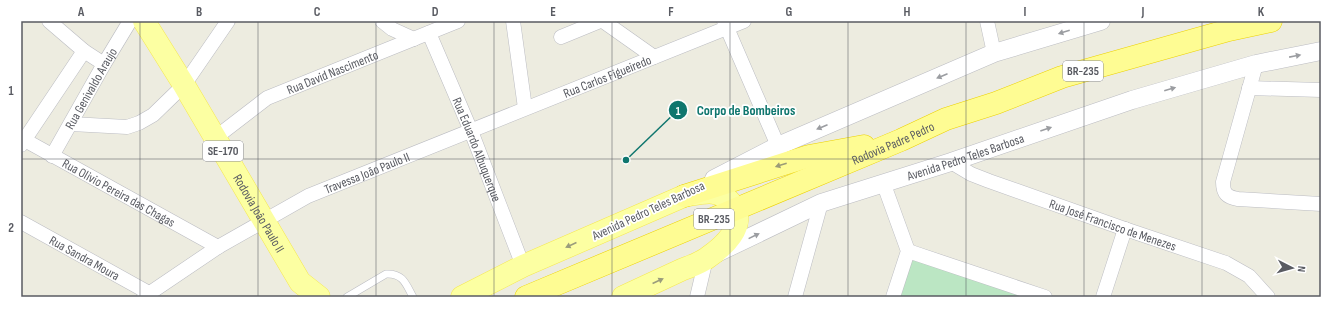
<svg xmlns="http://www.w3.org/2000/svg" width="1342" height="318" viewBox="0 0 1342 318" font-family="'Sofia Sans Condensed',sans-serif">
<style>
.green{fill:#bbe6c3}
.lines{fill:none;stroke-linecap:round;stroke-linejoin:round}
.service-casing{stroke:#bbbcc2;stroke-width:8}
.minor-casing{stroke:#bbbcc2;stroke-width:15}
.tertiary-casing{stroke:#bbbcc2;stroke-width:19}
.primary-casing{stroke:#f6e84f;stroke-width:23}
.trunk-casing{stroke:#ecd100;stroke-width:23}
.service{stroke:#fff;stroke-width:7}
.minor{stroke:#fff;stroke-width:14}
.tertiary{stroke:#fff;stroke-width:18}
.primary{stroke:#fcffa2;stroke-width:22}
.trunk{stroke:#fefc93;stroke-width:22}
.oneway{fill:#9b9da1}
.oneway2{fill:#9b9b76}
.oneway3{fill:#9a9d7c}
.grid{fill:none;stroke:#595b62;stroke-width:1;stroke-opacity:0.55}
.labels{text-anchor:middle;stroke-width:3.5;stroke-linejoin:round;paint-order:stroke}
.shield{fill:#fff;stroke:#8b8c91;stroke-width:1}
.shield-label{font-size:12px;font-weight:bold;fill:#595b62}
.street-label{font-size:13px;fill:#595b62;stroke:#fff}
.leader{fill:none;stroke:#0f766e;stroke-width:1.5}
.callout-dot{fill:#0f766e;stroke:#fff;stroke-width:1.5}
.mark-label{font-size:12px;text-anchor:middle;font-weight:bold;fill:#fff}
.callout-label{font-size:14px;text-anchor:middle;font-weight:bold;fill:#0f766e;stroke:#fff;stroke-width:3.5;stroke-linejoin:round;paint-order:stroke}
.neatline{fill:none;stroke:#595b62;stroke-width:1.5}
.grid-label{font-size:13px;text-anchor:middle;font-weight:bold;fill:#595b62}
</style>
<rect width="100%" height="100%" fill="#edece0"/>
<!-- green -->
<path class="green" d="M 909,257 L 1041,297 L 898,297 Z"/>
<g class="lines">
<!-- service casing -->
<g class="service-casing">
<path id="service" d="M 347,297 L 386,274 C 403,273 406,284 413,297"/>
</g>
<!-- minor casing -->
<g class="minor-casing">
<g id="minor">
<path d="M 49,21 L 84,51 L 104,64"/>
<path d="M 382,21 L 392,29 L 414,39"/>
<path d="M 513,21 L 525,108"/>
<path d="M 603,21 L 654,57"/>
<path d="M 724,21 L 778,146"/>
<path d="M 987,21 L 994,53"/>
<path id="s1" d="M 429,33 L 471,131 L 523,266"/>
<path d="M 561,37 L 600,21"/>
<path d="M 1256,64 L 1223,182 C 1223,194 1227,197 1238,199 L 1321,204"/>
<path d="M 1249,88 L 1321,90"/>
<path d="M 71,124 L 127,127 L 139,123 L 153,115 L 184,85 L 228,21"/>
<path id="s2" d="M 21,138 L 218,247"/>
<path id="s3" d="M 215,138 L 267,98 L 458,21"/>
<path d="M 21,145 L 84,51"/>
<path id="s4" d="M 52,156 L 104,64 L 130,21"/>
<path id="s5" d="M 951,162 L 971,174 L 989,181 L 1125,229 L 1226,263 L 1249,276 L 1268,297"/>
<path d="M 883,182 L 908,251 L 893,297"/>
<path id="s6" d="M 21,222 L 149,293"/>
<path d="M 908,251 L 1045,297"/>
<path id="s7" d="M 144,297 L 218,247 L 308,196 L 744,21"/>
<path d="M 697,297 L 706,259"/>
<path d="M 795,297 L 821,203"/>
<path d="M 1103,297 L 1125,229"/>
</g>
</g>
<!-- tertiary casing -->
<g class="tertiary-casing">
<g id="tertiary">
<path d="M 714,179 L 778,146 L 994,53 L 1101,21"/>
<path id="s8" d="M 717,253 L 821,203 L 951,162 L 1132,100 L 1256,64 L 1321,51"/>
</g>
</g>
<!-- primary casing -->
<g class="primary-casing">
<g id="primary">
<path id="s9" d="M 144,21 L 184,85 L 300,282 L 319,297"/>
<path d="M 462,297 L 523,266 L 684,196 C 702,193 719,187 732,204 C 748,226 723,247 707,258 C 699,264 688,267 679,271 C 660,280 642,288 623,297"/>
</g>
</g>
<!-- trunk casing -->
<g class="trunk-casing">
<g id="trunk">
<path d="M 684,196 L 809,156 L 864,146"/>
<path id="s10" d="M 526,297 L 901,140 L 946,119 L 996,103 L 1062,77 L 1229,30 L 1271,21"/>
</g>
</g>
<!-- service -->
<use href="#service" class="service"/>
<!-- minor -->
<use href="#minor" class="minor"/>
<!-- tertiary -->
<use href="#tertiary" class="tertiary"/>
<!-- primary -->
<use href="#primary" class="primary"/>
<!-- trunk -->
<use href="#trunk" class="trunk"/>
</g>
<!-- one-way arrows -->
<defs><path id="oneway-solid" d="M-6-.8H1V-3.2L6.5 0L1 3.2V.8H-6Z"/></defs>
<g class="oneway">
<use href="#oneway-solid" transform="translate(1064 32) rotate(163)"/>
<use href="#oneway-solid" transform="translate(1295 56) rotate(-11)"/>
<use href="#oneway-solid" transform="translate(942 76) rotate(157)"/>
<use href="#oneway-solid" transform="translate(1170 89) rotate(-16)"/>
<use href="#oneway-solid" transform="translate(822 127) rotate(157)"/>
<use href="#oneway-solid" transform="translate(1046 129) rotate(-19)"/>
<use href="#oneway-solid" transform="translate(754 236) rotate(-26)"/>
</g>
<use class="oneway2" href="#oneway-solid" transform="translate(781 165) rotate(162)"/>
<g class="oneway3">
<use href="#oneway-solid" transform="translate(571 245) rotate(156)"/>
<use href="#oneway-solid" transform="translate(658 281) rotate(-25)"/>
</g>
<!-- grid -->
<path class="grid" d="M 140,21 L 140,297M 258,21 L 258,297M 376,21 L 376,297M 494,21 L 494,297M 612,21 L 612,297M 730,21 L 730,297M 848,21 L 848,297M 966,21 L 966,297M 1084,21 L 1084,297M 1202,21 L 1202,297M 21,159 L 1321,159"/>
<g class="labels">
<!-- shield labels -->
<g class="shield">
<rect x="1063" y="61" width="40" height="20" rx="3"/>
<rect x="203" y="141" width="40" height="20" rx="3"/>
<rect x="694" y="209" width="40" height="20" rx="3"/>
</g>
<g class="shield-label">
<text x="1083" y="75">BR-235</text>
<text x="223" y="155">SE-170</text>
<text x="714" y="223">BR-235</text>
</g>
<!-- street labels -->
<g class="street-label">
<text dy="5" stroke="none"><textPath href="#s3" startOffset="136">Rua David Nascimento</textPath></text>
<text dy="5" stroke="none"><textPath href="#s7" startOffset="515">Rua Carlos Figueiredo</textPath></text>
<text dy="5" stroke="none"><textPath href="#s4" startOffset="78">Rua Genivaldo Araujo</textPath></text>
<text dy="5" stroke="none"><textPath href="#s10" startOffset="398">Rodovia Padre Pedro</textPath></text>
<text dy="5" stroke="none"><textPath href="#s1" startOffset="126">Rua Eduardo Albuquerque</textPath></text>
<text dy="5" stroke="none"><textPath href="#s8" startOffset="267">Avenida Pedro Teles Barbosa</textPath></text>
<text dy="5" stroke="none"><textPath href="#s7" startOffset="256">Travessa João Paulo II</textPath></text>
<text dy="5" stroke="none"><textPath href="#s2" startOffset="112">Rua Olivio Pereira das Chagas</textPath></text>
<text transform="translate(648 210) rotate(-25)" y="5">Avenida Pedro Teles Barbosa</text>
<text dy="5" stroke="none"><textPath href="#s9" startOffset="224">Rodovia João Paulo II</textPath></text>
<text dy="5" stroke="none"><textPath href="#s5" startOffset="174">Rua José Francisco de Menezes</textPath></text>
<text dy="5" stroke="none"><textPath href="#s6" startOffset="73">Rua Sandra Moura</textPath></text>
</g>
</g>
<!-- callouts -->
<path class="leader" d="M626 160L678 110"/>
<g class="callout-dot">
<circle cx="626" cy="160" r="4"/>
<circle cx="678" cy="110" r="10"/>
</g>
<g class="mark-label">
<text x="678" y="115">1</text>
</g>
<g class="callout-label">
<text x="746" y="115">Corpo de Bombeiros</text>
</g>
<!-- border -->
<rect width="1342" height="318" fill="none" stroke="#ffffff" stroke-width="44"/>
<!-- north arrow -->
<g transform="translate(1292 268) rotate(96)" stroke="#ffffff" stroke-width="3" paint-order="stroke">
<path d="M0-3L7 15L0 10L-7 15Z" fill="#595b62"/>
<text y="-6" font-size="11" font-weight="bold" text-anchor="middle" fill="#595b62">N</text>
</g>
<rect x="22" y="22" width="1298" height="274" class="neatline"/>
<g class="grid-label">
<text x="81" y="16">A</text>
<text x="199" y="16">B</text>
<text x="317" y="16">C</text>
<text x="435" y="16">D</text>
<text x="553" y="16">E</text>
<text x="671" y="16">F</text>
<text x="789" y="16">G</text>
<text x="907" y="16">H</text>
<text x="1025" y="16">I</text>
<text x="1143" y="16">J</text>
<text x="1261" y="16">K</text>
<text x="11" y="95">1</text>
<text x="11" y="232">2</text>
</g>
</svg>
